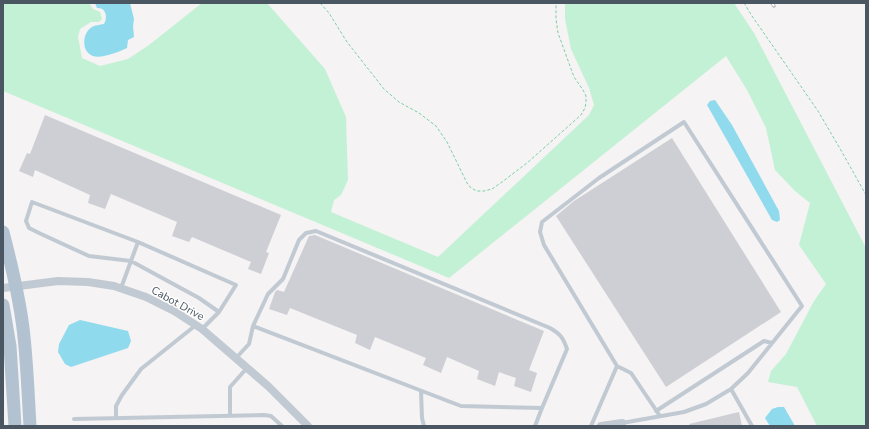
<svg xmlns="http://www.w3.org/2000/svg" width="869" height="429" viewBox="0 0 869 429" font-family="'Nunito Sans',sans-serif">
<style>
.green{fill:#c3f1d5}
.water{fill:#90daee}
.building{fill:#cdcfd5}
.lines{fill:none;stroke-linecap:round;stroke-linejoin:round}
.path{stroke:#7ad0a6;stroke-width:1;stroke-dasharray:3 2;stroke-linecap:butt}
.service{stroke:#c1cad2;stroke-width:4}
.minor{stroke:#c1cad2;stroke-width:8}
.primary{stroke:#b3c2d1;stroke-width:13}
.rail-casing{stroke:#b5b8bd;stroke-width:3.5}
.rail{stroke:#fff;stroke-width:2;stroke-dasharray:6;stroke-linecap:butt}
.labels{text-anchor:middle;stroke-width:3;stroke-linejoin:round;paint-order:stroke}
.street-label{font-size:11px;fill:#4a5661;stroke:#fff}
</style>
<rect width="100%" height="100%" fill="#f5f3f3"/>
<!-- green -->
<path class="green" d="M 3,3 L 89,3 L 93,9 L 100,12 L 102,19 L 99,22 L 91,22 L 80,29 L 78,37 L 82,58 L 100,66 L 128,59 L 149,45 L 202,3 L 267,3 L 325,69 L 346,117 L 348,180 L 341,195 L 334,200 L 331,212 L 438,257 L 589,115 L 594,105 L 589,88 L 571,49 L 565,19 L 565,3 L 734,3 L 754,33 L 866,248 L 866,426 L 817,426 L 797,387 L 768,382 L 771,371 L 786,354 L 814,301 L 826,284 L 799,245 L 810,203 L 795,191 L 775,170 L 766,128 L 747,90 L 726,56 L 449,278 L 3,91 Z"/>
<!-- water -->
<path class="water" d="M 95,3 L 130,3 L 134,19 L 133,26 L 134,37 L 128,40 L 127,48 C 119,52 101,59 93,56 C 81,52 82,33 92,27 C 95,25 100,25 104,24 C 108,17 106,7 97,8 Z
M 715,100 L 732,125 L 779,211 L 780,220 L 777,222 L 772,220 L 711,112 L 707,105 L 710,101 Z
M 80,320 L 128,331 L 131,341 L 128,348 L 71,367 L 65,364 L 58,352 L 59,344 L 69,325 Z
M 778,407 L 784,407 L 795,426 L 770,426 L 765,418 L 772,409 Z"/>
<!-- building -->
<path class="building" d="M 45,115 L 281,215 L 266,252 L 269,253 L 261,274 L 248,269 L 251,262 L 192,237 L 189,242 L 172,236 L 177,222 L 111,194 L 105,209 L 88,203 L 90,195 L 35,170 L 33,177 L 19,171 L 27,153 L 30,154 Z
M 672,138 L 781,312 L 666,387 L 556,216 L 574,201 Z
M 315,235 L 544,331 L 529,370 L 537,373 L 531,392 L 514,386 L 516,378 L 499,372 L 495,386 L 477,379 L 479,371 L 447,357 L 441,373 L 423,365 L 426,358 L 375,337 L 370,350 L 355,343 L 357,335 L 290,308 L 287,315 L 269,309 L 275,292 L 277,290 L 284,292 L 309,236 Z
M 739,412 L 742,426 L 690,426 L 689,424 Z"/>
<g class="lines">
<!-- path -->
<path class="path" d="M 320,3 L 329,13 L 347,42 L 384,89 L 399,102 L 419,113 L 436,126 L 447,142 L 467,183 L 471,188 L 477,191 L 484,191 L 492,189 L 502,182 L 527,163 L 581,115 L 585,108 L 586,103 L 586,96 L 583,90 L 574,77 L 558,33 L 556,19 L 556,3
M 744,3 L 752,16 L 818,111 L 842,152 L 866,195"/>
<!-- service -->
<path class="service" d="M 138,242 L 236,285 L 219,312 L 202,329
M 121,288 L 138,242 L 32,202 L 26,221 L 29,228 L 39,233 L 89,256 L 131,261 L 199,298 L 219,312
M 253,326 L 461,406 L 542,408
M 236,358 L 249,344 L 253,326 L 268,294 L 283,279 L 299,240 L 306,233 L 316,231 L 550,328 C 560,334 563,337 567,349 L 542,408 L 535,426
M 617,366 L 631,373 L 660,416
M 731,389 L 752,426
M 421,391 L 422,418 L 424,426
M 656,411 L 764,341 L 772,343
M 230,416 L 230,387 L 247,368
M 116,418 L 116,406 L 122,395 L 141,369 L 196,325
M 74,419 L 264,415 L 271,416 L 282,426
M 591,426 L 617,366 L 544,245 L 540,232 L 542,222 L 599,178 L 684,122 L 802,306 L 748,373 L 731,389 L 706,404 L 684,412 L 622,423"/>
<!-- minor -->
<path class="minor" d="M 3,288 L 58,281 L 88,282 L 114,286 L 146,297 L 174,311 L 202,329 L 268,386 L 308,426
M 601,426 L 622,423"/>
<!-- primary -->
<path class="primary" d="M 3,232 C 11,263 19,296 23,328 C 27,360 28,393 30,426
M 3,305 L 10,346 L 15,426"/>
<!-- rail casing -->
<g class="rail-casing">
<path id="rail" d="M 772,3 L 774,6"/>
</g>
<!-- rail -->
<use href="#rail" class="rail"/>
</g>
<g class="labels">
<!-- street labels -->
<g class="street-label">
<text transform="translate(178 303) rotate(29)" y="4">Cabot Drive</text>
</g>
</g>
<!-- border -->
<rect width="869" height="429" fill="none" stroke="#4a5661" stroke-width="8"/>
</svg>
